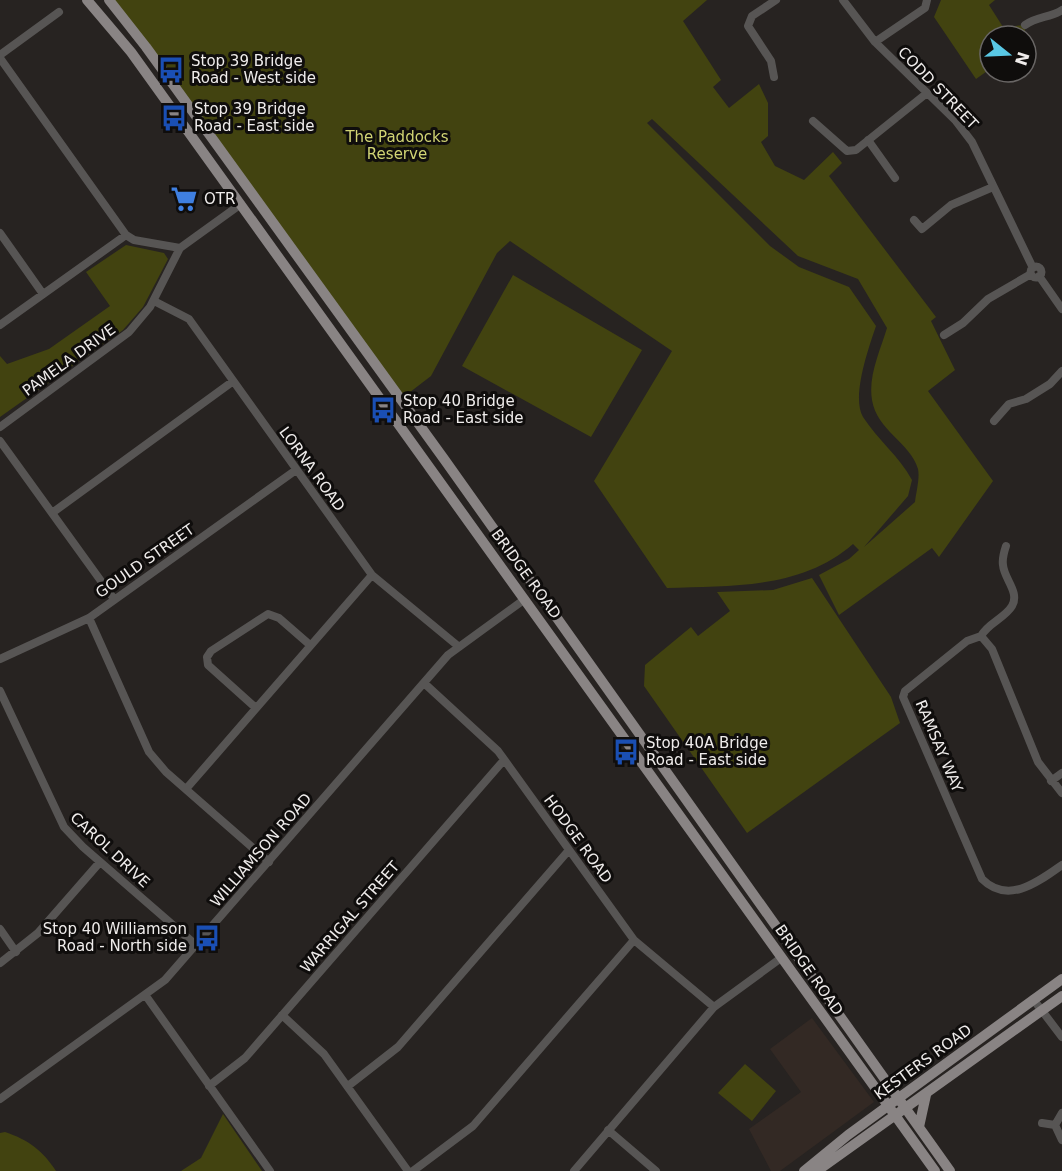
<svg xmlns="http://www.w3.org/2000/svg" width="1062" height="1171" viewBox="0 0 1062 1171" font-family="'DejaVu Sans',sans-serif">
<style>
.built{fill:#332924}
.green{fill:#424310;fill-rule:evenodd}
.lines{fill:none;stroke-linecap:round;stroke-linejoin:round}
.minor{stroke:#575554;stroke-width:8}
.major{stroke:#898484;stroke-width:10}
.labels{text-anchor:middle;stroke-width:6;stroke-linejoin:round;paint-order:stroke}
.poi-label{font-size:15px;fill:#efeceb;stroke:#0f0d0c;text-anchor:start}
.street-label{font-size:15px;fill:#efeceb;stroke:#0f0d0c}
.park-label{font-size:15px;fill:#d1d474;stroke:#0f0d0c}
</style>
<rect width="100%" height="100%" fill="#272321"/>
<!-- built -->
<path class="built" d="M 812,1018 L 874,1102 L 780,1171 L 771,1171 L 749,1129 L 801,1092 L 770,1049 Z"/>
<!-- green -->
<path class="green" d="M 111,0 L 707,0 L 683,21 L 721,80 L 713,87 L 729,108 L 759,84 L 768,103 L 768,136 L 761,142 L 775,166 L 804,180 L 833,152 L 842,163 L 829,176 L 936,317 L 931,321 L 955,370 L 928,391 L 993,481 L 939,557 L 932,548 L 839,615 L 819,575 L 849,559 L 859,550 L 853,544 C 802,589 731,586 667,588 L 594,481 L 672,351 L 510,241 L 497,253 L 431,376 L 401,399 ZM 652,119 L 798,256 L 858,279 L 887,328 C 880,351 868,376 872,400 C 877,431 910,442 918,469 C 920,478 916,493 915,502 L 864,547 L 908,496 L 912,480 C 899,456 878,440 863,417 C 851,397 869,347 876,326 L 849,287 L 799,267 L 770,246 L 647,123 Z
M 941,0 L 995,0 L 989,5 L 1003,27 L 1025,25 L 1025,36 L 990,36 L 990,69 L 976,79 L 934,17 Z
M 126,245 L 164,253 L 168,259 L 143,307 L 123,330 L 0,417 L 0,356 L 7,364 L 49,349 L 110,306 L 86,272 Z
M 513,275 L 642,350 L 591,437 L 462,366 Z
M 812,578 L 891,697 L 900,723 L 747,833 L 644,686 L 645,665 L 691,627 L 698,636 L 730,611 L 717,592 L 773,590 Z
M 745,1064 L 776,1091 L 752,1121 L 718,1093 Z
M 223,1114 L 262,1171 L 181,1171 L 201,1158 Z
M 5,1132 C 29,1140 43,1151 56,1171 L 0,1171 L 0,1133 Z"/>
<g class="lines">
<!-- minor -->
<path class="minor" d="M 843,0 L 875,42 L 956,121 L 972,142 L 1033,268
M 1025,25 C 1037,16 1050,18 1062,10
M 875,42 L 925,8 L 927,0
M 0,55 L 59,12
M 0,58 L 126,235 L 134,240 L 180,248
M 774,77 L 771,61 L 748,26 L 752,16 L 776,0
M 813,121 L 847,151 L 856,150 L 927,93
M 868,140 L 895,178
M 914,220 L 922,229 L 951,205 L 993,187
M 0,233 L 43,294
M1030.5 272a5.5 5.5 0 1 1 11 0a5.5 5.5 0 1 1-11 0Z
M 1039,276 L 1062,309
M 154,301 L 189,319 L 372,575 L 458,646
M 0,325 L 126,235
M 944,335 L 963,323 L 988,299 L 1031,274
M 994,421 L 1009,404 L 1026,399 L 1050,384 L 1062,371
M 0,427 L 129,332 L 150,307 L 180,248 L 241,204
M 0,441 L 114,599
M 52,513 L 232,382
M 89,618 L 149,752 L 166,772 L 269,862
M 981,636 C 988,623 1005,618 1012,606 C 1020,592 1004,579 1003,565 C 1002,559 1004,552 1006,546
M 0,659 L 89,618 L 296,470
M 424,683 L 498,751 L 634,940 L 714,1007
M 0,691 L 64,827 L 83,847 L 196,945
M 256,708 L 208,665 L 207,657 L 211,651 L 268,614 L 279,618 L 310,645
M 1051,781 L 1062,773
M 186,789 L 372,575
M 1062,793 L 1038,762 L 992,649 L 981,636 L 967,641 L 905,691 L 903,697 L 982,879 C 1008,905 1038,882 1062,865
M 0,929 L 16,952
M 0,963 L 38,933 L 100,862
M 146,996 L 270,1171
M 1033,999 L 1062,1037
M 282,1015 L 324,1054 L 408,1171
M 209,1086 L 245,1058 L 504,760
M 348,1086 L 398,1047 L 569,850
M 0,1099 L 165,980 L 448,655 L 525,599
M 1062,1113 L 1055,1125 L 1062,1140
M 1042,1123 L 1055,1125
M 608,1130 L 656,1171
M 413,1171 L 473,1126 L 634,940
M 574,1171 L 714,1007 L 781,958"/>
<!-- major -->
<path class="major" d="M 87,0 L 131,52 L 935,1171
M 109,0 L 146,47 L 444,459 L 950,1171
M 919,1127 L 926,1095
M 804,1171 L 848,1135 L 1062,979
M 817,1171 L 1062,996"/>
</g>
<!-- icons -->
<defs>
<g id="bus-bare" transform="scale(2.07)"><path d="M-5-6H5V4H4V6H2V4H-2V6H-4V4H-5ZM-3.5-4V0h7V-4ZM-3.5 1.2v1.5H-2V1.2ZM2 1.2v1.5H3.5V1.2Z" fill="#1a4fb4" stroke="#0f0d0c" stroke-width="2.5" paint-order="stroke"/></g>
<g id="supermarket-bare" transform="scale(2.07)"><path d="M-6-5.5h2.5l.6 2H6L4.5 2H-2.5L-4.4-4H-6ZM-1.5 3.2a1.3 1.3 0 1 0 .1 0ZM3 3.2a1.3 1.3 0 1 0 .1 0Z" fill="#3f7fe0" stroke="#0f0d0c" stroke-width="2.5" paint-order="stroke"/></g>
</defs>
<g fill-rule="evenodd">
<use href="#bus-bare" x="171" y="70"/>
<use href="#bus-bare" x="174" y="118"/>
<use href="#supermarket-bare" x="184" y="199"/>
<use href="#bus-bare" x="383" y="410"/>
<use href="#bus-bare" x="626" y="752"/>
<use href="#bus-bare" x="207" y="938"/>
</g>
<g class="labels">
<!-- poi labels -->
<g class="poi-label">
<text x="191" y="66">Stop 39 Bridge<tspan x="191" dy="17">Road - West side</tspan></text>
<text x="194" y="114">Stop 39 Bridge<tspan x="194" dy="17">Road - East side</tspan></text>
<text x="204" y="204">OTR</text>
<text x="403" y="406">Stop 40 Bridge<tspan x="403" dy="17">Road - East side</tspan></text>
<text x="646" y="748">Stop 40A Bridge<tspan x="646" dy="17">Road - East side</tspan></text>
<text x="187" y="934" text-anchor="end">Stop 40 Williamson<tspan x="187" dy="17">Road - North side</tspan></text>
</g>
<!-- street labels -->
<g class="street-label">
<text transform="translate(938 88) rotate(46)" y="5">CODD STREET</text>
<text transform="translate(69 360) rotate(-36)" y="5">PAMELA DRIVE</text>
<text transform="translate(312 469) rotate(54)" y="5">LORNA ROAD</text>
<text transform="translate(145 561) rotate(-35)" y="5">GOULD STREET</text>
<text transform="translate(526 574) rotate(54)" y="5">BRIDGE ROAD</text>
<text transform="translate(939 746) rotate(67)" y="5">RAMSAY WAY</text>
<text transform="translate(578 839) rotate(54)" y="5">HODGE ROAD</text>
<text transform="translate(110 850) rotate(43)" y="5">CAROL DRIVE</text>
<text transform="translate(261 850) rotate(-49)" y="5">WILLIAMSON ROAD</text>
<text transform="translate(350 917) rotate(-49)" y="5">WARRIGAL STREET</text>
<text transform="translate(809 970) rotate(55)" y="5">BRIDGE ROAD</text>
<text transform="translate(923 1062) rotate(-36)" y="5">KESTERS ROAD</text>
</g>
<!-- park labels -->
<g class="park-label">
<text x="397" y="142">The Paddocks<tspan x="397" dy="17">Reserve</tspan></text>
</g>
</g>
<!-- north arrow -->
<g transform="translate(1008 54) rotate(108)"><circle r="28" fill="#0f0d0c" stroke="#696665" stroke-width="1.5"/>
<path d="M0-4.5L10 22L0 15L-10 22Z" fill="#59c8e5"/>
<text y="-9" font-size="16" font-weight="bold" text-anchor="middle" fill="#efeceb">N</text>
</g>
</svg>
